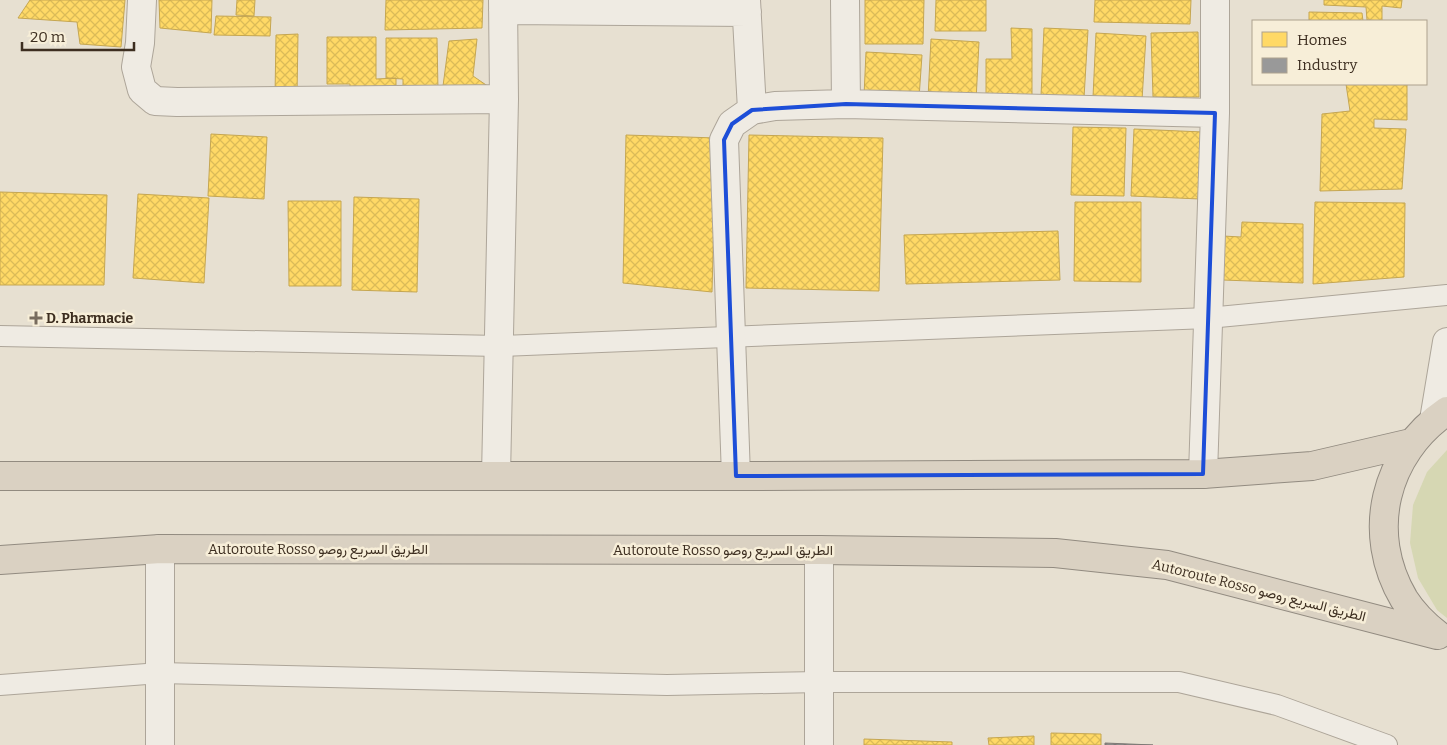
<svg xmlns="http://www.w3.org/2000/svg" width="1447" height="745" viewBox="0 0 1447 745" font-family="Bitter,Vazirmatn,serif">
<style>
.green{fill:#d6d7b3}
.homes{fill:url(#homes-cross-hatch);stroke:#c5a651}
.industry{fill:url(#industry-cross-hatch);stroke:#7d7975}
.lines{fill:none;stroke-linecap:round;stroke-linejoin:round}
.lane-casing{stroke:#ada599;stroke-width:22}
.street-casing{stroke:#ada599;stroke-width:30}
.highway-casing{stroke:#928b80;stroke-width:30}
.lane{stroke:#efebe3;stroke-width:20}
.street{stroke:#efebe3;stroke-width:28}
.highway{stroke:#dad1c2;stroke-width:28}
.marked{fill:none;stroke:#1d4ed8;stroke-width:4;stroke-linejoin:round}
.poi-dot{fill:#786c5e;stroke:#f7eed8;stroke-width:2}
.labels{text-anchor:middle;stroke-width:5;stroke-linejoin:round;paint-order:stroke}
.poi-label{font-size:14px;font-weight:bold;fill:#3d2e20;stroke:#f7eed8;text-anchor:start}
.street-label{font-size:14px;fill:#3d2e20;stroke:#f7eed8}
</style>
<defs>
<pattern id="homes-cross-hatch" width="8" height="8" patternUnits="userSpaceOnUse" patternTransform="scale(1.25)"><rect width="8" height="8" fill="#ffd966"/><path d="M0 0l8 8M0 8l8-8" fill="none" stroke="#dbbb58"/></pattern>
<pattern id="industry-cross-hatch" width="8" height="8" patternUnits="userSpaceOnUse" patternTransform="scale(1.25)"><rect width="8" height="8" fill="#999"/><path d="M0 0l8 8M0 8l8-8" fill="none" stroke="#7e7d7c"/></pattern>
</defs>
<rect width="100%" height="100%" fill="#e7e0d1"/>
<!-- green -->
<path class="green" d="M 1447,450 L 1447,618 L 1437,610 L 1418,578 L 1410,543 L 1413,505 L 1427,472 Z"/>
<!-- homes -->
<path class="homes" d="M 30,0 L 125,0 L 121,47 L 80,44 L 77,22 L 18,18 Z
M 159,0 L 212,0 L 211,33 L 160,28 Z
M 237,0 L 255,0 L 254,16 L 236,15 Z
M 386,0 L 483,0 L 482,28 L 385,30 Z
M 865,0 L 924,0 L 923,44 L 865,44 Z
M 936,0 L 986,0 L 986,31 L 935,31 Z
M 1095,0 L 1191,0 L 1190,24 L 1094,22 Z
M 1324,0 L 1402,0 L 1401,8 L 1382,6 L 1382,21 L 1367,20 L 1366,7 L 1324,5 Z
M 1309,12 L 1362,13 L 1363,21 L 1309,21 Z
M 216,16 L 271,17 L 270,36 L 214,35 Z
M 1011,28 L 1032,29 L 1032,96 L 986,96 L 986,59 L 1012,59 Z
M 1044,28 L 1088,30 L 1084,98 L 1041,96 Z
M 1198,32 L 1199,97 L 1153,97 L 1151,33 Z
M 1096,33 L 1146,36 L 1142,100 L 1093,97 Z
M 298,34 L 297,96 L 275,96 L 276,35 Z
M 327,37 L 376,37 L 376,79 L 396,78 L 396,94 L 350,95 L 350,84 L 327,84 Z
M 386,38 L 437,38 L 438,91 L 403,91 L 403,79 L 386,78 Z
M 477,39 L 473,76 L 492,89 L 443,86 L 449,41 Z
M 931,39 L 979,42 L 976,101 L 928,98 Z
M 866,52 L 922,55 L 919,98 L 864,96 Z
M 1346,84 L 1407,84 L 1407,120 L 1374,119 L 1374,128 L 1406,129 L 1402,189 L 1320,191 L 1322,114 L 1350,111 Z
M 1073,127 L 1126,128 L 1124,196 L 1071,195 Z
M 1134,129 L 1203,132 L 1200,199 L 1131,196 Z
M 211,134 L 267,137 L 264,199 L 208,196 Z
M 626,135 L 716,138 L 712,292 L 623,283 Z
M 749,135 L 883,138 L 879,291 L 746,288 Z
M 0,192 L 107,195 L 104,285 L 0,285 Z
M 138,194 L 209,198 L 204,283 L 133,278 Z
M 354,197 L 419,199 L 417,292 L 352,290 Z
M 288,201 L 341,201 L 341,286 L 289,286 Z
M 1075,202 L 1141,202 L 1141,282 L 1074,281 Z
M 1315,202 L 1405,203 L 1404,277 L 1313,284 Z
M 1242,222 L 1303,224 L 1303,283 L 1223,280 L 1223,236 L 1241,237 Z
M 1058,231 L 1060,280 L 906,284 L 904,235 Z
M 1051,733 L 1101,734 L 1101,745 L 1051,745 Z
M 1034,736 L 1034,745 L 989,745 L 988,738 Z
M 864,739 L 952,742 L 952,745 L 864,745 Z"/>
<!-- industry -->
<path class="industry" d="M 1105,743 L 1153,745 L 1105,745 Z"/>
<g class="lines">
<!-- lane casing -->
<g class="lane-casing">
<path id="lane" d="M 0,336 L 499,346 L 1208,318 L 1447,295
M 0,685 L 160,673 L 667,685 L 819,682 L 1179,682 L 1277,705 L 1387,745"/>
</g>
<!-- street casing -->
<g class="street-casing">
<path id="street" d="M 142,0 L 140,43 L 136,67 L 142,90 L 155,101 L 177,102 L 504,99
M 746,0 L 752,110
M 845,0 L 846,104
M 503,10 L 747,12
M 1434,420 L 1447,342
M 1203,474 L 1215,113 L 1215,0
M 496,476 L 504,99 L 503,0
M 736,476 L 724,140 L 732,124 L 752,110 L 775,106 L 846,104 L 1215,113
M 819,550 L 819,745
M 160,745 L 160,549"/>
</g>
<!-- highway casing -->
<g class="highway-casing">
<path id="highway" d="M 0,476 L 736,476 L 1203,474 L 1312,466 L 1411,443
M 0,560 L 160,549 L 819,550 L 1055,553 L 1167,565 L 1437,635
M 1438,635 C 1425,625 1413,613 1404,599 C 1365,533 1384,454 1447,411"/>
</g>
<!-- lane -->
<use href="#lane" class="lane"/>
<!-- street -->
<use href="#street" class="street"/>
<!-- highway -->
<use href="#highway" class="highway"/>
</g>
<!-- marked area -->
<path class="marked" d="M 846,104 L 1215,113 L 1203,474 L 736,476 L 724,140 L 732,124 L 752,110 Z"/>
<!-- markers -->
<path class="poi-dot" d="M33.5 310.5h5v5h5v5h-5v5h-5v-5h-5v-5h5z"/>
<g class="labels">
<!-- poi labels -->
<g class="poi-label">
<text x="46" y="323">D. Pharmacie</text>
</g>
<!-- street labels -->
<g class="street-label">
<text x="318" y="554">Autoroute Rosso الطريق السريع روصو</text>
<text x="723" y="555">Autoroute Rosso الطريق السريع روصو</text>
<text transform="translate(1259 590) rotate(14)" y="5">Autoroute Rosso الطريق السريع روصو</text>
</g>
</g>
<!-- legend -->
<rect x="1252" y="20" width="175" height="65" fill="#f7eed8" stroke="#ada18e"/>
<rect x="1262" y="32" width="25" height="15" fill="#ffd966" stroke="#ada18e"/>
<text x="1297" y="45" font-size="15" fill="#3d2e20">Homes</text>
<rect x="1262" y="58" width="25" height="15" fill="#999999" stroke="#ada18e"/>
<text x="1297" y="70" font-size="15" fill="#3d2e20">Industry</text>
<!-- scale -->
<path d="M22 42v8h112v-8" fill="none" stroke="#3d2e20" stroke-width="2.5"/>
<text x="30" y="42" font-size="15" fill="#3d2e20" stroke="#f7eed8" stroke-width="4" paint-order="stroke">20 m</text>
</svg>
